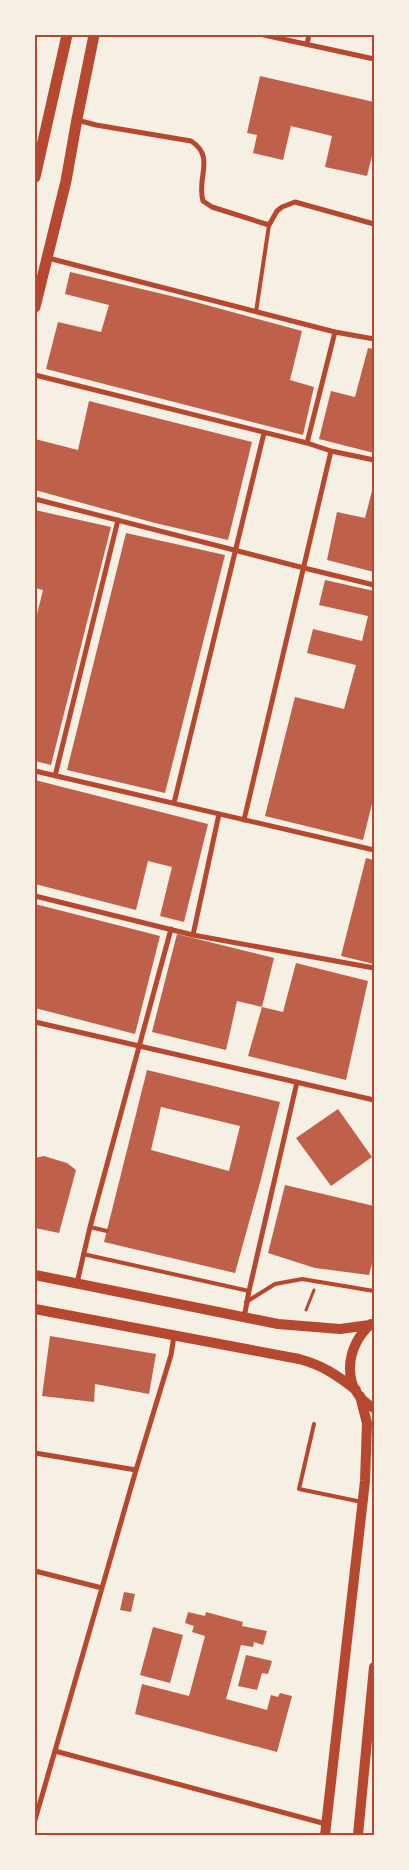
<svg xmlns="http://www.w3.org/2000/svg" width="409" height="1870" viewBox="0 0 409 1870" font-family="Poppins,sans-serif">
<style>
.building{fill:#bf614a;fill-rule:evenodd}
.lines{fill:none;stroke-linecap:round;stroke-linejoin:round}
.path{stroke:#b5482f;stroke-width:3}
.service{stroke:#b5482f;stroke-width:4}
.minor{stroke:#b5482f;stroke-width:5}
.secondary{stroke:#b5482f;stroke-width:10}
.primary{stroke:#b5482f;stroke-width:11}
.neatline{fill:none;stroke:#b5482f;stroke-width:2}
</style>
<rect width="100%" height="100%" fill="#f6efe4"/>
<!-- building -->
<path class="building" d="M 260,76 L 374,102 L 374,148 L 367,176 L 325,167 L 332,136 L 291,126 L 283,160 L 253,153 L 257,135 L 247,133 Z
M 70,272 L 188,300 L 302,331 L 290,380 L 314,387 L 303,435 L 46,369 L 58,322 L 101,332 L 109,305 L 65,294 Z
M 368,348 L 374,349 L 374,453 L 319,439 L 331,391 L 355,397 Z
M 89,401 L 252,442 L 228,540 L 155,523 L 35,490 L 35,439 L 78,450 Z
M 373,487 L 374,572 L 327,560 L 337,512 L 365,518 Z
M 35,510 L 111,527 L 51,765 L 35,761 L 35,613 L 37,614 L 43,590 L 35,588 Z
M 126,533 L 225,555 L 165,793 L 67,770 Z
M 325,580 L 374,591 L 374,796 L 363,840 L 265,816 L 295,697 L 344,709 L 356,665 L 307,653 L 313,629 L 362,641 L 368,616 L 319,605 Z
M 35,780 L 208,824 L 184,922 L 160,916 L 172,867 L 148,861 L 136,910 L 35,884 Z
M 366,858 L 374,860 L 374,964 L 341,956 Z
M 35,904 L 160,936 L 135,1034 L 35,1008 Z
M 177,934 L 274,958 L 262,1007 L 237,1001 L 226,1050 L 152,1032 Z
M 296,963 L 368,981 L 346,1080 L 248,1056 L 262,1007 L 283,1012 Z
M 147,1070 L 280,1102 L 261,1179 L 235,1273 L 104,1242 ZM 161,1107 L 240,1126 L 229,1171 L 151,1150 Z
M 338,1109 L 372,1157 L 331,1186 L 296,1138 Z
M 44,1156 L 67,1163 L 76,1170 L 59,1233 L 35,1228 L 35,1158 Z
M 285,1185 L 374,1206 L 374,1256 L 369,1275 L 315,1268 L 268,1253 Z
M 50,1336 L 156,1354 L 149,1394 L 95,1384 L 94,1402 L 42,1396 Z
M 124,1592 L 135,1594 L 131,1612 L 120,1610 Z
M 188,1612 L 205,1616 L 206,1612 L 243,1622 L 242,1626 L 267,1631 L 263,1645 L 254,1642 L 253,1647 L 241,1645 L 226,1699 L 267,1710 L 271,1695 L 278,1697 L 280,1693 L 292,1696 L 277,1752 L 135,1714 L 142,1684 L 189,1696 L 205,1636 L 192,1632 L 194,1626 L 185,1623 Z
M 153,1627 L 183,1635 L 170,1683 L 140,1675 Z
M 246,1655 L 272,1661 L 268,1674 L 262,1673 L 257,1690 L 238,1686 Z"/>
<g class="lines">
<!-- path -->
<path class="path" d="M 306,1310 L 314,1290"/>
<!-- service -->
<path class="service" d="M 256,312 L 269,225
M 90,1227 L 107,1231
M 83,1254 L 249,1291
M 246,1302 L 275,1284 L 302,1279 L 374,1291
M 314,1424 L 299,1489 L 362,1502"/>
<!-- minor -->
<path class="minor" d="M 264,35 L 374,59
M 307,44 L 309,35
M 77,120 L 96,125 L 191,141 C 216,157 196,178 203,201 L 212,207 L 269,225 L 277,211 L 282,207 L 295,202 L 374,224
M 48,258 L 335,332 L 374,339
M 35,375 L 307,443 L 331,451 L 374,460
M 307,443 L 335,332
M 35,499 L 304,568 L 374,585
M 35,771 L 374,850
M 55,776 L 118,520
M 174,803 L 264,433
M 244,820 L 331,451
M 35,896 L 193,935 L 374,968
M 193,935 L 219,814
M 35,1022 L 374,1100
M 77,1283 L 90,1227 L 171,929
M 244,1318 L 249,1291 L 297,1082
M 35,1453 L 136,1470
M 35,1571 L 102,1588
M 55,1751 L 326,1824
M 35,1820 L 136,1470 L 171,1355 L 174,1336"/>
<!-- secondary -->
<path class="secondary" d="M 35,1275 L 278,1324 L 340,1329 L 370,1325
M 35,1309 L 299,1359 C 322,1365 337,1375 356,1390
M 371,1324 C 345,1346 340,1390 374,1408
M 325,1835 L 365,1481 L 367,1423 L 360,1396
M 358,1835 L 374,1667"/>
<!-- primary -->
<path class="primary" d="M 35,177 L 67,35
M 35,307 L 66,181 L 77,119 L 94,35"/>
</g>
<!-- border -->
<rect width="409" height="1870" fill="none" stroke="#f6efe4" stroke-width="72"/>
<rect x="36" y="36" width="337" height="1798" class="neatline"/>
</svg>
